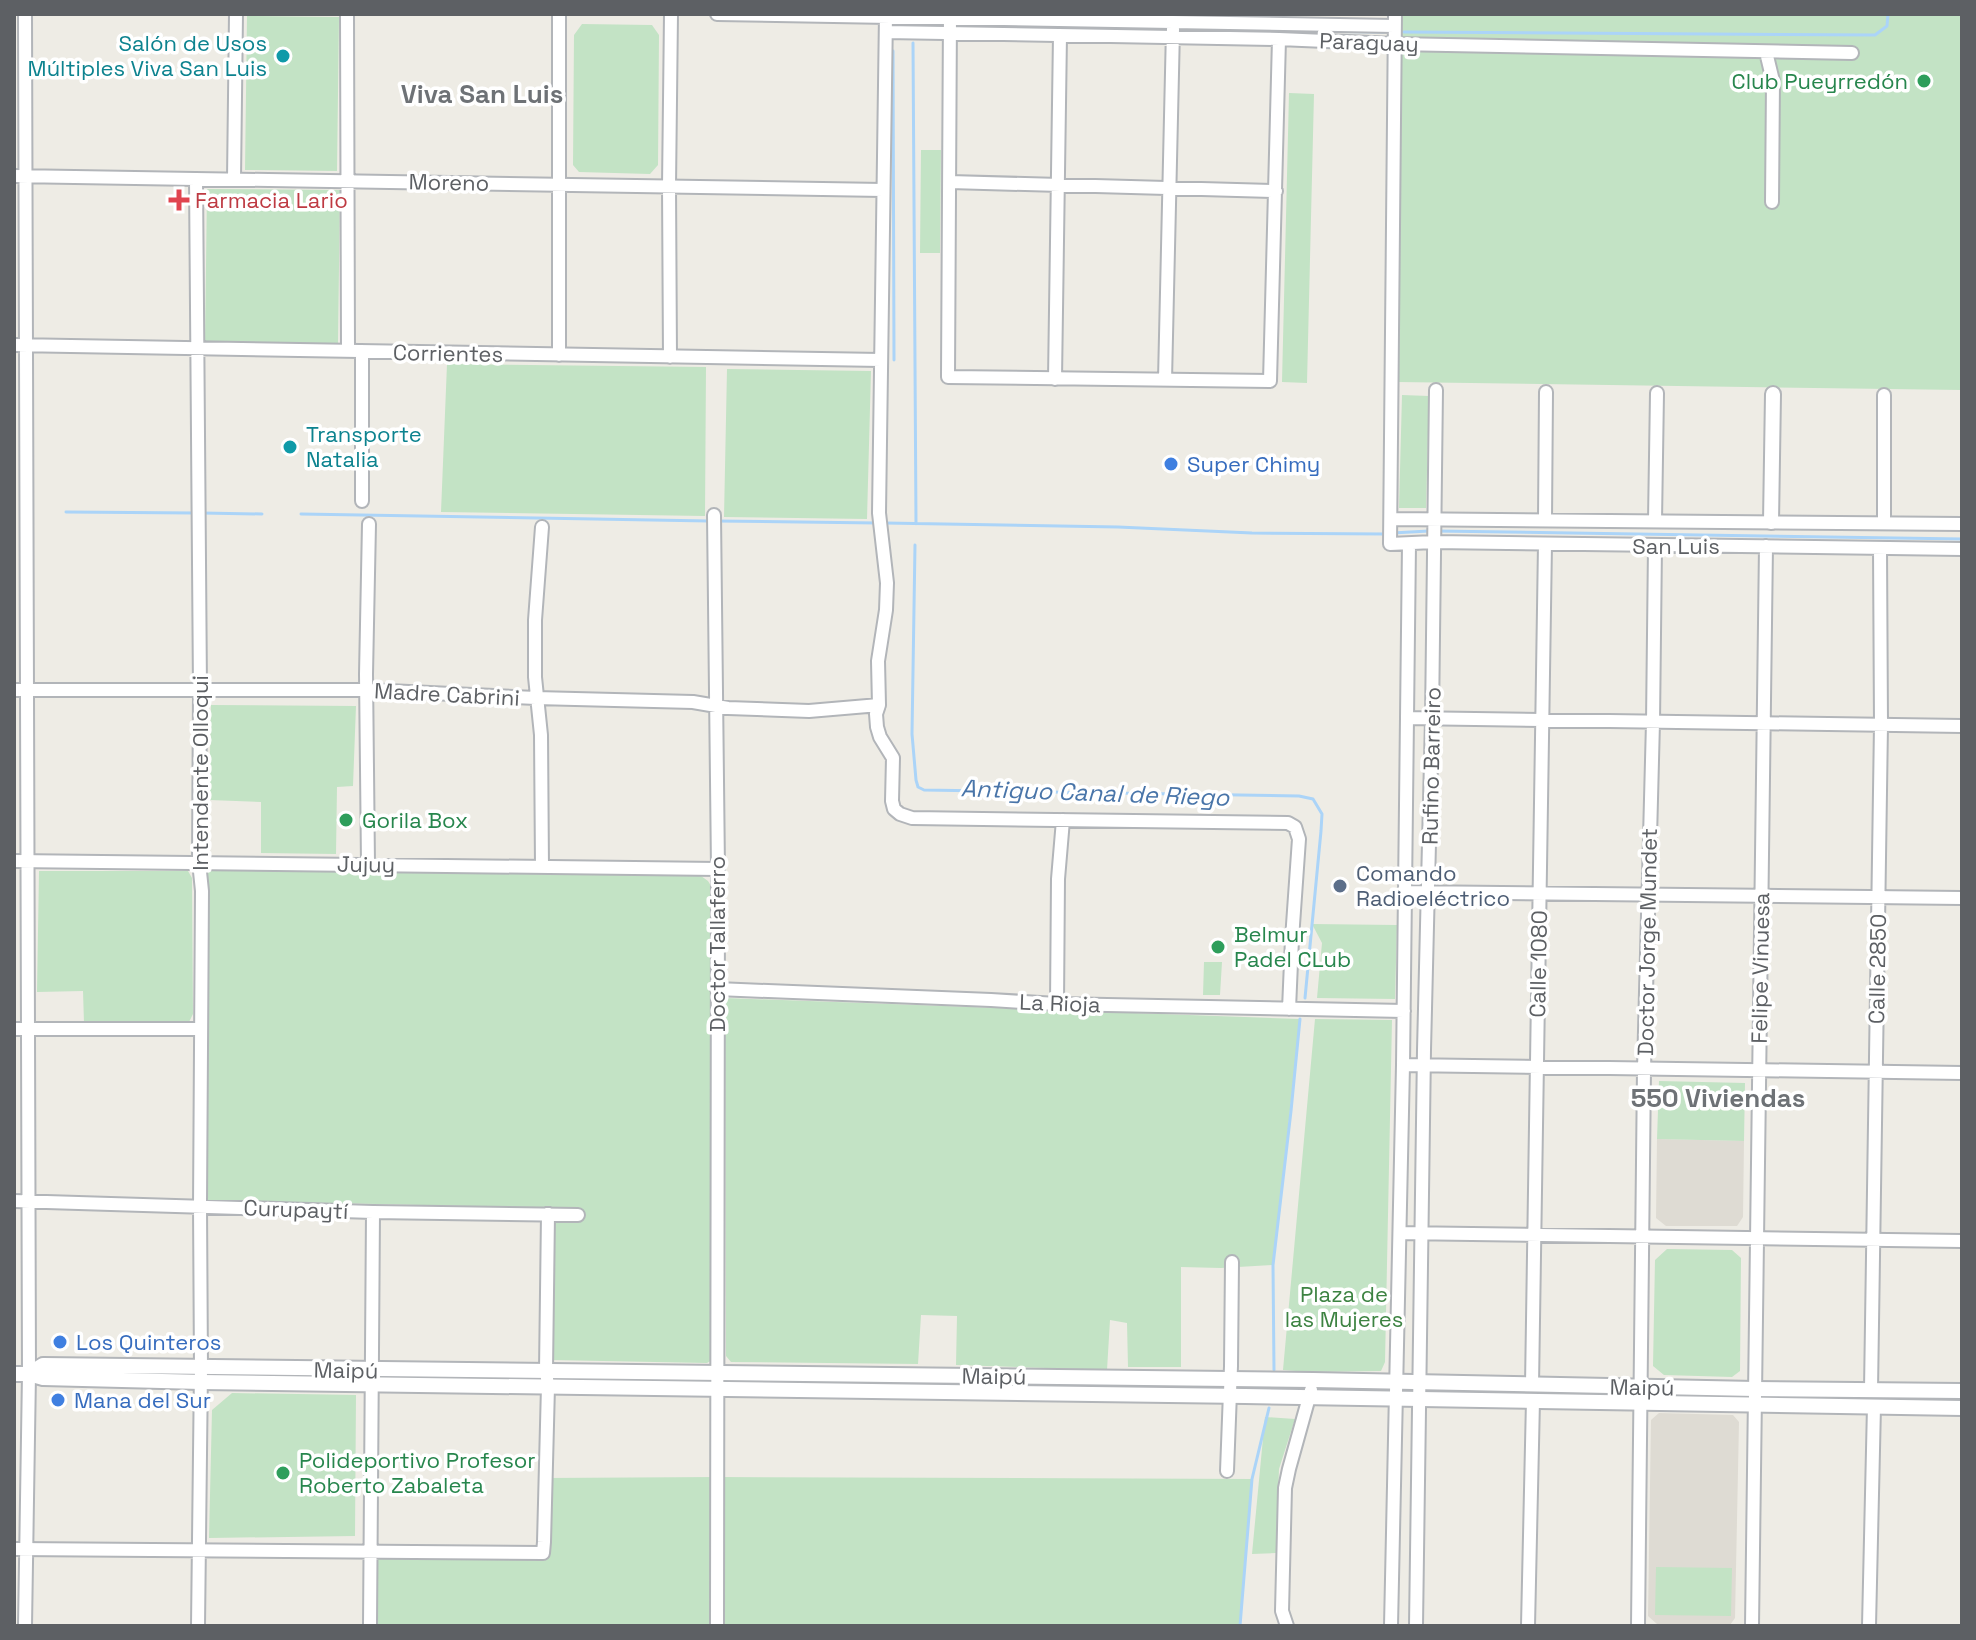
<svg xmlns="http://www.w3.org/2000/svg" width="1976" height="1640" viewBox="0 0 1976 1640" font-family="'Space Grotesk',sans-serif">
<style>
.education{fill:#dedbd3}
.green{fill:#c3e3c5}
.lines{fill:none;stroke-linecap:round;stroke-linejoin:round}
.stream{stroke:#abd4f8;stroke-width:3}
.minor-casing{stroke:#b2b5b9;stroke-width:16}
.tertiary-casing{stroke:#b2b5b9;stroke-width:18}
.minor{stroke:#fff;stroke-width:12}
.tertiary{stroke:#fff;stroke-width:14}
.culture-dot{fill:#0f9aa8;stroke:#fff;stroke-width:3}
.leisure-dot{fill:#2e9e5b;stroke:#fff;stroke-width:3}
.health-dot{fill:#e0444e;stroke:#fff;stroke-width:3}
.shop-dot{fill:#3f7fe0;stroke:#fff;stroke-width:3}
.service-dot{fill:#5c6f8a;stroke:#fff;stroke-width:3}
.labels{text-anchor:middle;stroke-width:7;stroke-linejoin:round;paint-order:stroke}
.street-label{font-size:22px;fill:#5d6064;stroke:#fff}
.culture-label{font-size:22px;fill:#0d838f;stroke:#fff;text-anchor:end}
.leisure-label{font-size:22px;fill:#27864d;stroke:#fff;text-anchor:start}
.health-label{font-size:22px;fill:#be3a42;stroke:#fff;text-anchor:start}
.shop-label{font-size:22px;fill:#366cbe;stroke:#fff;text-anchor:start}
.service-label{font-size:22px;fill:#4e5e75;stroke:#fff;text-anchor:start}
.park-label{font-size:22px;fill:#3d8342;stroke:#fff}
.water-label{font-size:24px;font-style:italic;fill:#4975a9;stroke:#fff}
.quarter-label{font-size:26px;font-weight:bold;fill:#6e7276;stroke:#fff}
</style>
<rect width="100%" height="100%" fill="#eeece5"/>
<!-- education -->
<path class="education" d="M 1657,1139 L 1744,1141 L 1743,1217 L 1737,1226 L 1666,1226 L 1656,1218 Z
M 1659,1413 L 1733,1415 L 1739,1422 L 1735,1618 L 1730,1625 L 1657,1624 L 1648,1616 L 1651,1420 Z"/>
<!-- green -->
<path class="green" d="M 1401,14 L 1962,14 L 1962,390 L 1398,382 Z
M 247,16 L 339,17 L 337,171 L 245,170 Z
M 582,24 L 652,25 L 659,35 L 658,165 L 650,174 L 579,172 L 573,165 L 574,35 Z
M 1289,93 L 1314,94 L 1307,383 L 1282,382 Z
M 921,150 L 941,150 L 940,253 L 920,253 Z
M 207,189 L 340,190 L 338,344 L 205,343 Z
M 447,364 L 706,367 L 705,516 L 441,512 Z
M 727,369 L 871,371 L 867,519 L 724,517 Z
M 1402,395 L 1429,396 L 1426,508 L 1399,508 Z
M 211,705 L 356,706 L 353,786 L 337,787 L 336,854 L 261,853 L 261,802 L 209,800 Z
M 219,867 L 701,876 L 708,881 L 711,886 L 712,1360 L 707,1363 L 551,1360 L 550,1208 L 205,1200 L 208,873 L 211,870 Z
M 39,871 L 188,871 L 192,878 L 193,1014 L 189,1022 L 84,1023 L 83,991 L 37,992 Z
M 1312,924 L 1397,925 L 1395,999 L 1317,998 L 1322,943 Z
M 1204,962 L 1222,962 L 1220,995 L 1203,995 Z
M 725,998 L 1300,1019 L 1273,1265 L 1221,1268 L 1181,1267 L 1181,1367 L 1128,1367 L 1127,1323 L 1110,1320 L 1107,1370 L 956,1365 L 957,1316 L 921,1315 L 918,1364 L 731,1362 L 726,1356 Z
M 1315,1019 L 1392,1020 L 1385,1362 L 1381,1371 L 1308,1372 L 1283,1370 Z
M 1659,1081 L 1745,1083 L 1744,1141 L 1657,1139 Z
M 1667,1249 L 1732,1250 L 1741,1258 L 1740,1371 L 1732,1377 L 1664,1375 L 1653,1366 L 1655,1260 Z
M 232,1393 L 356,1395 L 355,1536 L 209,1538 L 212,1410 Z
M 1265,1417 L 1295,1419 L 1279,1469 L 1276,1553 L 1252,1554 Z
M 718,1477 L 1252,1479 L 1240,1626 L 377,1626 L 378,1557 L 542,1553 L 546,1478 Z
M 1656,1567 L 1732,1568 L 1731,1616 L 1655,1615 Z"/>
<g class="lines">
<!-- stream -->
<path class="stream" d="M 894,24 L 933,25
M 972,26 L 1163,29
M 1182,30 L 1384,32
M 1404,32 L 1875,35 L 1887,26 L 1888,14
M 913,43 L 916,524
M 893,51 L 894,360
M 66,512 L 194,513
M 202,513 L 262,514
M 301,514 L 709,521
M 717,521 L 877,523
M 885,523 L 1118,527 L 1252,533 L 1385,534
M 1436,531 L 1962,539
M 1392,533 L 1429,531
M 915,545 L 912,734 L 916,780 L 918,787 L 924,790 L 1299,796 L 1313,799 L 1322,814 L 1321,831 L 1305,998
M 1274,1370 L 1273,1265 L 1291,1111 L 1300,1019
M 1321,1389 L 1379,1390
M 1442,1391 L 1622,1394
M 1660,1394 L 1684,1395
M 1780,1396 L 1962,1398
M 1240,1626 L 1252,1479 L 1269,1408"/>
<!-- minor casing -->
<g class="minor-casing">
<path id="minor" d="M 25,14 L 29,1374 L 25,1626
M 347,14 L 348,351
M 717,14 L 1394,26
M 886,14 L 879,513 L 887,583 L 886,610 L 878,661 L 879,705 L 876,714 L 877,727 L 880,737 L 893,758 L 892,801 L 894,809 L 900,814 L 912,818 L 1288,823 L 1295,827 L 1299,839 L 1292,939 L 1289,1009
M 950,14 L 948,377 L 1270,381 L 1279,39
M 1395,14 L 1390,544 L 1434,542 L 1962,549
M 886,32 L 1279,39 L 1395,44 L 1852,53
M 1766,52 L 1773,81 L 1772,202
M 14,176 L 883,190
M 196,179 L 200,690 L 199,862 L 202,891 L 200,1206 L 201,1368 L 198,1626
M 234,179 L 236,14
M 950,182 L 1276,191
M 14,345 L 881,360
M 362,351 L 362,501
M 559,355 L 559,14
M 670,357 L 669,186 L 671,14
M 1055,379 L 1060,35
M 1165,380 L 1173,29
M 714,515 L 718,869 L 717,1626
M 1391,519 L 1962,524
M 1545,520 L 1546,392
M 1655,521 L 1657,393
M 1884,523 L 1884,395
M 542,527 L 535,620 L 535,677 L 541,735 L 542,867
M 14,690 L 367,690 L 536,698 L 693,702 L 728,708 L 809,711 L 879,705
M 1407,718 L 1962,726
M 14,861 L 718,869
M 368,864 L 366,674 L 369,524
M 1406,892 L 1962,898
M 717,989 L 991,1000 L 1057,1004 L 1404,1011
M 1057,1004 L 1058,879 L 1063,820
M 14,1029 L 200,1029
M 1403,1065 L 1962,1073
M 14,1201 L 373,1212 L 578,1215
M 1400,1233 L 1962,1241
M 1532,1385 L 1545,544
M 1871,1390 L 1881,725 L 1880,548
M 1227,1471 L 1231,1366 L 1232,1262
M 14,1549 L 543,1553 L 544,1542 L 548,1386 L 546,1371 L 548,1214
M 370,1626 L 373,1212
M 1287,1626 L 1282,1611 L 1285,1488 L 1289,1469 L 1311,1390
M 1391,1626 L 1403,1065 L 1409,544
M 1416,1626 L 1424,1050 L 1432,719 L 1436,390
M 1528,1626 L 1533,1400
M 1638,1626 L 1644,1069 L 1653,722 L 1655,546
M 1752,1626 L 1766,546
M 1869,1626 L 1874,1406"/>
</g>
<!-- tertiary casing -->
<g class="tertiary-casing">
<path id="tertiary" d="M 1771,522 L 1773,394
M 14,1374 L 29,1374 L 43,1378 L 201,1382 L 1245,1396 L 1962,1408
M 29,1374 L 43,1365 L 1313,1380 L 1755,1389 L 1962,1391"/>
</g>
<!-- minor -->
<use href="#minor" class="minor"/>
<!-- tertiary -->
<use href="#tertiary" class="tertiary"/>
</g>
<!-- markers -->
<g class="culture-dot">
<circle cx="283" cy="56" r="8"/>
<circle cx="290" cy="447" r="8"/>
</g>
<g class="leisure-dot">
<circle cx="1924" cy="81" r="8"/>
<circle cx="346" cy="820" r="8"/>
<circle cx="1218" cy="947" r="8"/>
<circle cx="283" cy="1473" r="8"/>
</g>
<path class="health-dot" d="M175 188h8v8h8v8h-8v8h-8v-8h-8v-8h8z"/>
<g class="shop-dot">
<circle cx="1171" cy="464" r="8"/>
<circle cx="60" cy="1342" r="8"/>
<circle cx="58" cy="1400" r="8"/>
</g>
<circle class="service-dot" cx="1340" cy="886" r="8"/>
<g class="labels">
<!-- street labels -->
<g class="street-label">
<text transform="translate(1369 42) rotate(2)" y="8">Paraguay</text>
<text transform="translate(449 182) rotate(1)" y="8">Moreno</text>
<text transform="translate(448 353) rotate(1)" y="8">Corrientes</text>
<text x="1676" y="554">San Luis</text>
<text transform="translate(447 694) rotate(3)" y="8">Madre Cabrini</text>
<text transform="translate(1431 766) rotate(-89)" y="8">Rufino Barreiro</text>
<text transform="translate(200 773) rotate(-90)" y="8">Intendente Olloqui</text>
<text transform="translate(366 864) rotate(1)" y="8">Jujuy</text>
<text transform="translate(1647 942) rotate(-89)" y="8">Doctor Jorge Mundet</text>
<text transform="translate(717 944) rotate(-90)" y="8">Doctor Tallaferro</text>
<text transform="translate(1538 964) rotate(-89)" y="8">Calle 1080</text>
<text transform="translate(1760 968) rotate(-89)" y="8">Felipe Vinuesa</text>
<text transform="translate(1877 969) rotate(-89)" y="8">Calle 2850</text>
<text transform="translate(1060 1003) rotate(2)" y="8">La Rioja</text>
<text transform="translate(296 1209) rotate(2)" y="8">Curupaytí</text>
<text transform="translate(346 1370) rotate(1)" y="8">Maipú</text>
<text transform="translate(994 1376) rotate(1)" y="8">Maipú</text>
<text transform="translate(1642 1387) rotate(1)" y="8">Maipú</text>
</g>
<!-- culture labels -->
<g class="culture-label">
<text x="267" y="51">Salón de Usos<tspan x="267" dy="25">Múltiples Viva San Luis</tspan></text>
<text x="306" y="442" text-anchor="start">Transporte<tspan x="306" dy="25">Natalia</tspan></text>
</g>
<!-- leisure labels -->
<g class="leisure-label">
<text x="1908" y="89" text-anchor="end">Club Pueyrredón</text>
<text x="362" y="828">Gorila Box</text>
<text x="1234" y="942">Belmur<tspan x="1234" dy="25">Padel CLub</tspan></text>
<text x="299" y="1468">Polideportivo Profesor<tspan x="299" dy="25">Roberto Zabaleta</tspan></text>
</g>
<!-- health labels -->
<g class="health-label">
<text x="195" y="208">Farmacia Lario</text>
</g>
<!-- shop labels -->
<g class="shop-label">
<text x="1187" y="472">Super Chimy</text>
<text x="76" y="1350">Los Quinteros</text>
<text x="74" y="1408">Mana del Sur</text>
</g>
<!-- service labels -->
<g class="service-label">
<text x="1356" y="881">Comando<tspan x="1356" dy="25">Radioeléctrico</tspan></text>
</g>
<!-- park labels -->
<g class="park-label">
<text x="1344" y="1302">Plaza de<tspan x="1344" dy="25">las Mujeres</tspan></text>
</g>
<!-- water labels -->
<g class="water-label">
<text transform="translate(1095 793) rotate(2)" y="8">Antiguo Canal de Riego</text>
</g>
<!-- quarter labels -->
<g class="quarter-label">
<text x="482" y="103">Viva San Luis</text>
<text x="1718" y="1107">550 Viviendas</text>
</g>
</g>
<!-- border -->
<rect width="1976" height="1640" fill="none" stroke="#5d6064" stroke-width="32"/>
</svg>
